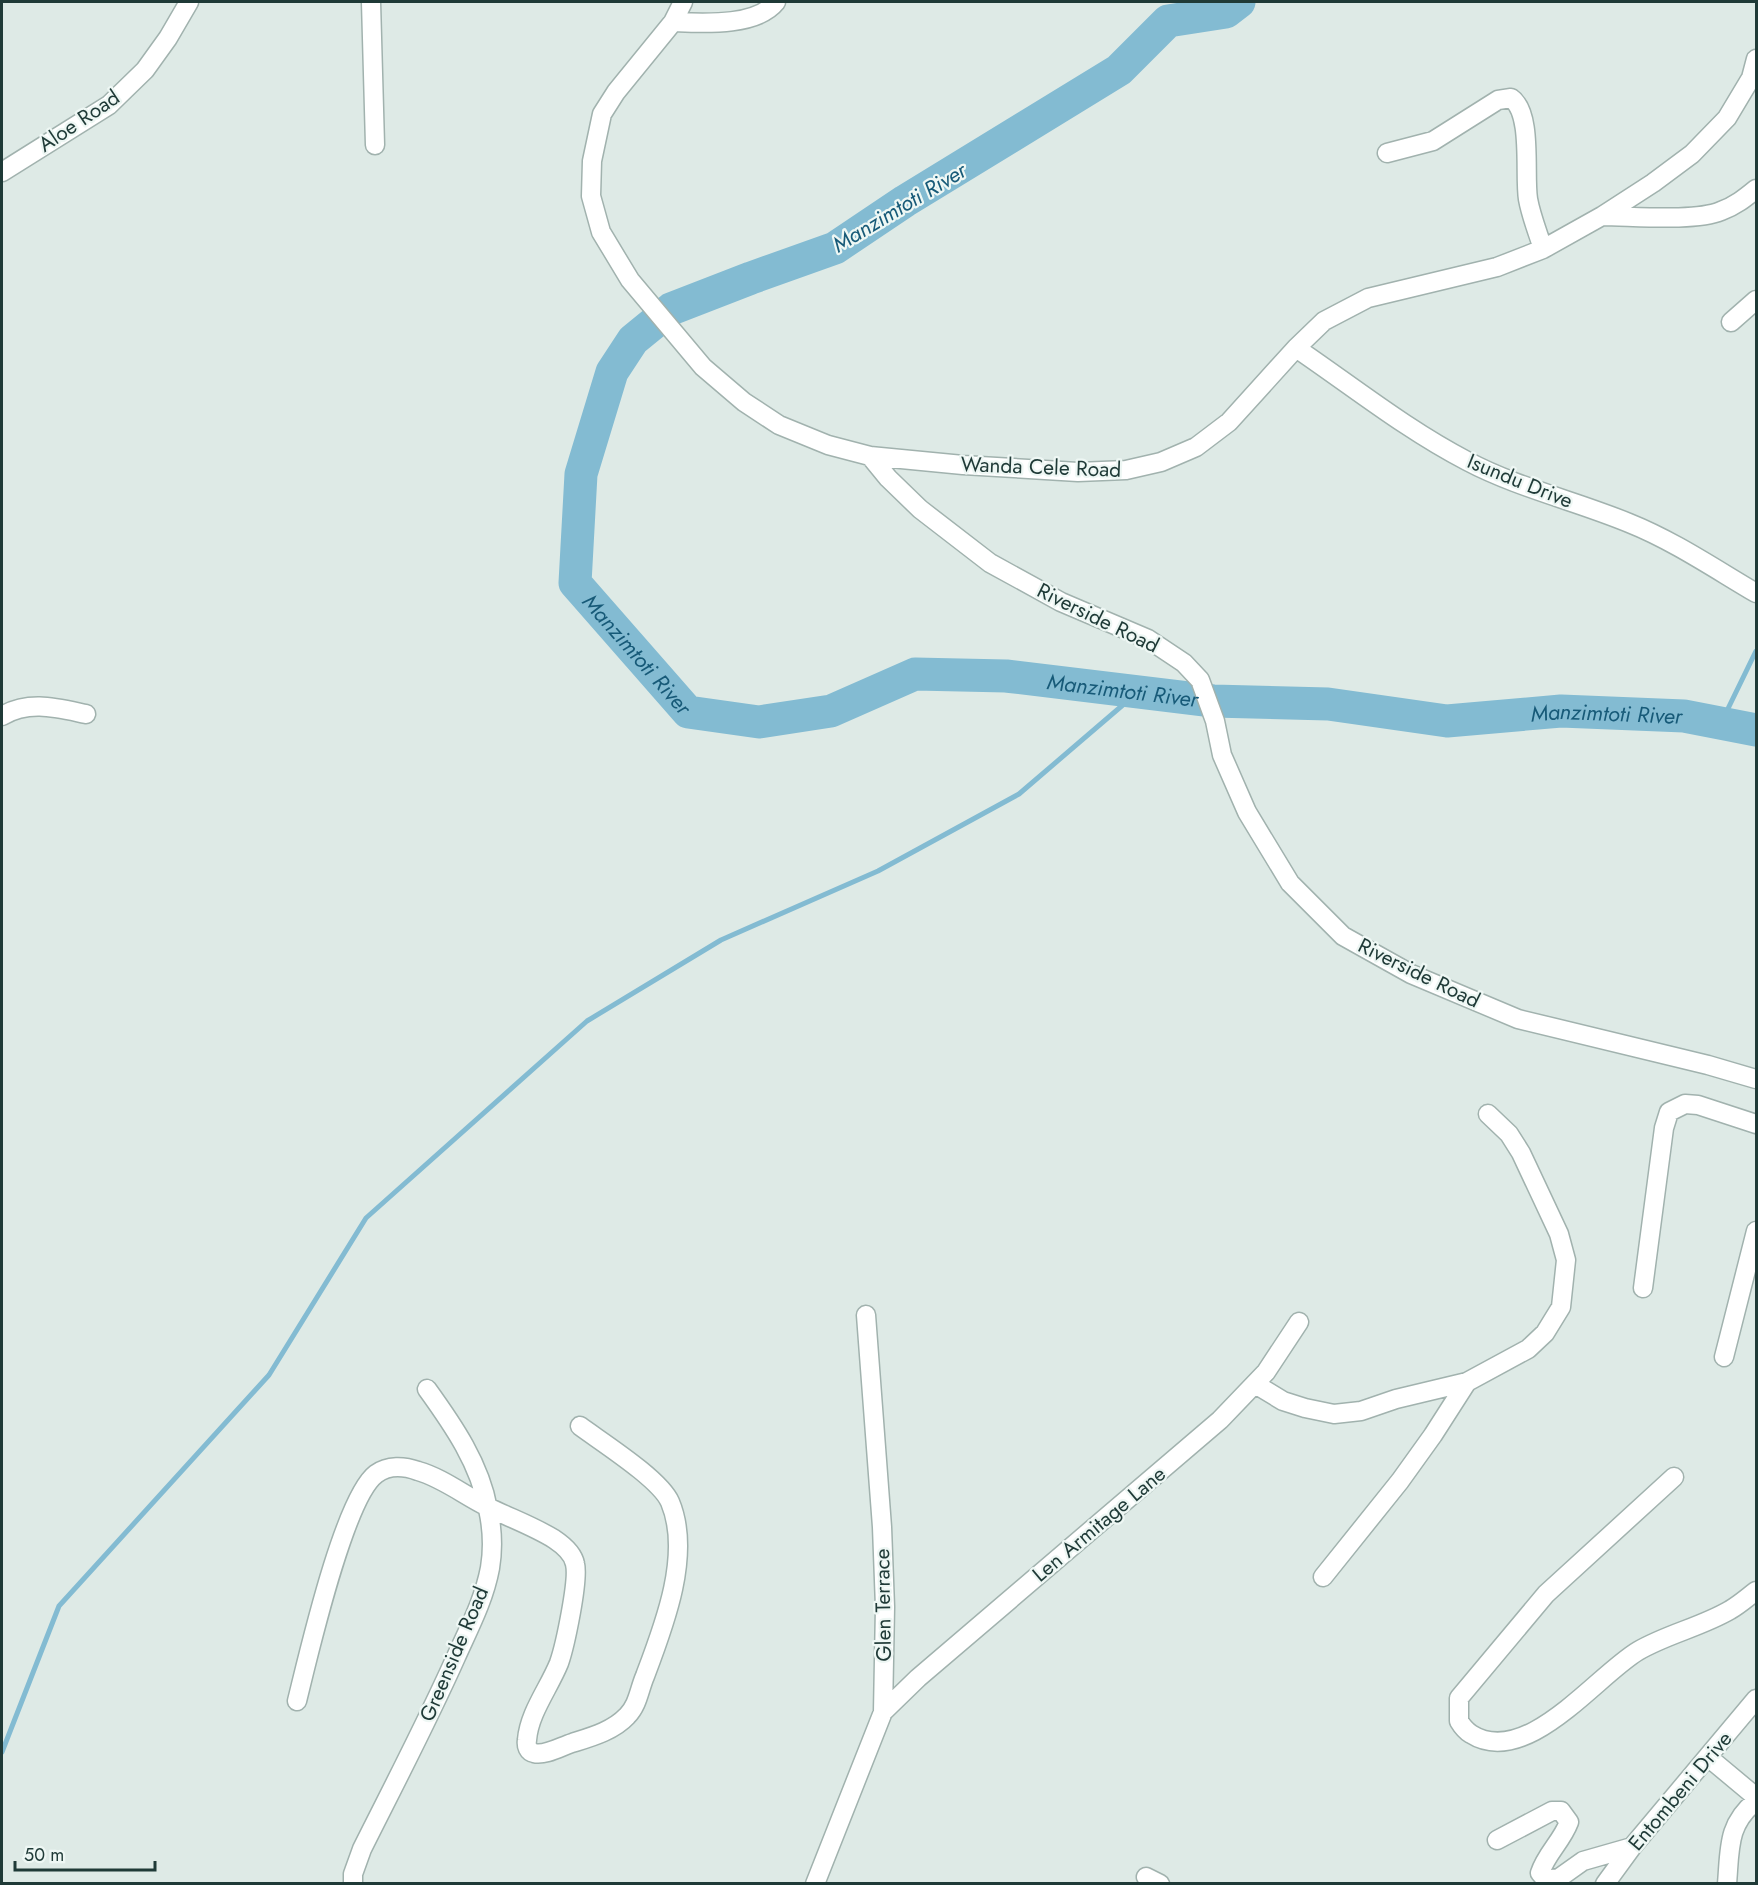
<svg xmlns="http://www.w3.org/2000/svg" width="1758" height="1885" viewBox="0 0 1758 1885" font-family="Jost,sans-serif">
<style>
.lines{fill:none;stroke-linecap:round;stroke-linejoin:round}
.stream{stroke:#83bbd2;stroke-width:5}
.river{stroke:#83bbd2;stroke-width:33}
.minor-casing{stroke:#a1b2ae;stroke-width:21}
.minor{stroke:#fff;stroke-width:18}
.labels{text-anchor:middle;stroke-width:4.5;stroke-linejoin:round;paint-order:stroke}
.street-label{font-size:21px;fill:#1f3a37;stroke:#eef7f4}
.water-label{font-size:22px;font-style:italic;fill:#175a78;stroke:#eef7f4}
</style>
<rect width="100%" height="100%" fill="#deeae6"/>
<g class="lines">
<!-- stream -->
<path class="stream" d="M 1721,723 L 1756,651
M 2,1752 L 59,1606 L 269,1375 L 366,1218 L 587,1021 L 721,940 L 878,871 L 1019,794 L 1138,692"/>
<!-- river -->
<path class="river" id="s1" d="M 1239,2 L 1226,12 L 1168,21 L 1119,70 L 905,201 L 835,248 L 751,278 L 671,309 L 633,340 L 612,372 L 581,474 L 575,583 L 688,712 L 759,722 L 831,711 L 915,674 L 1006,676 L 1213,701 L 1328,704 L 1447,721 L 1561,711 L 1684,716 L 1756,730"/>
<!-- minor casing -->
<g class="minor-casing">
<path id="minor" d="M 371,2 L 375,145
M 683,2 L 673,22 L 616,92 L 602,114 L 592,161 L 591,196 L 601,232 L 630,280 L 703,367 L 744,402 L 779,425 L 828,445 L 870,456 L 963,465 L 1078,472 L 1126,470 L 1161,462 L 1196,447 L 1229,422 L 1296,348 L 1324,321 L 1368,298 L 1497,267 L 1543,249 L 1602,216 L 1653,183 L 1692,154 L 1727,118 L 1751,78 L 1756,59
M 673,22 C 702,23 756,27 776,2
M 1387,153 L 1433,141 L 1498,100 L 1511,98 C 1533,113 1524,174 1528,199 C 1531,216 1538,233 1543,249
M 2,172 L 109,105 L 145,70 L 168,38 L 189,2
M 1602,216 C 1632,216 1695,222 1721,211 C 1735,206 1745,198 1756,189
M 1731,322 L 1756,300
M 1296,348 C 1352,386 1407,430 1467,461 C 1518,488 1576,501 1629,523 C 1674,541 1715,569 1756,593
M 870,456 L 888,478 L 920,509 L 990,563 L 1061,602 L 1148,639 L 1184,663 L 1200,680 L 1215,721 L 1222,755 L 1247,812 L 1290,883 L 1343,936 L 1411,974 L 1518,1019 L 1708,1065 L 1756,1079
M 2,716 C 29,700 57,708 86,714
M 1643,1288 L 1664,1128 L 1669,1112 L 1685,1104 L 1698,1105 L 1756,1124
M 1724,1357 L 1756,1231
M 1255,1384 L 1283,1401 L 1305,1408 L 1334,1414 L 1361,1411 L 1396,1399 L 1467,1382 L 1528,1349 L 1545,1333 L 1561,1307 L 1566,1260 L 1559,1234 L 1521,1153 L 1509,1134 L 1488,1114
M 1674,1477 L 1546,1594 L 1459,1698 L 1459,1721 C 1462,1726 1466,1731 1471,1734 C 1526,1769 1596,1676 1638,1651 C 1667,1634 1701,1627 1730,1610 C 1739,1605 1748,1597 1756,1591
M 1323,1577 L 1400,1481 L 1433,1435 L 1467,1382
M 297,1701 C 308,1657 344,1498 376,1474 C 388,1465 404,1466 418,1471 C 443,1478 465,1496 488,1507 C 510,1518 533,1526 554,1539 C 563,1545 573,1553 575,1564 C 579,1580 565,1646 559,1663 C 549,1688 529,1713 527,1740 C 526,1746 528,1752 534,1753 C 545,1756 562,1746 572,1743 C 591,1737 613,1731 627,1716 C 638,1705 639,1690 645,1676 C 664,1626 692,1554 670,1502 C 660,1479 603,1443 580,1426
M 883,1712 L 918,1678 L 1220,1420 L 1266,1372 L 1299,1322
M 1708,1757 L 1756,1797
M 1497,1840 L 1552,1811 L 1561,1811 L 1569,1822 C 1562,1841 1546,1854 1540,1873 L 1546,1880 L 1559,1878 L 1583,1861 L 1632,1847
M 1146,1877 L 1160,1884
M 353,1884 L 353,1874 L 362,1849 C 394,1785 427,1722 456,1657 C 469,1628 484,1600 490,1568 C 493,1550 492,1527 488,1509 C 480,1464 453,1425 427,1389
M 815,1884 L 883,1712 L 885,1607 L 882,1527 L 866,1315
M 1605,1884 L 1632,1847 L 1756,1699
M 1727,1884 C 1730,1849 1727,1824 1756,1801"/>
</g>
<!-- minor -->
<use href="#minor" class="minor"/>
</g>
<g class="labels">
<!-- street labels -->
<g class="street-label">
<text transform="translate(79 121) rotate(-34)" y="7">Aloe Road</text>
<text transform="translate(1041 467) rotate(2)" y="7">Wanda Cele Road</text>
<text transform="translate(1520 481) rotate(22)" y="7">Isundu Drive</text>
<text transform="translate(1098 618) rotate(26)" y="7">Riverside Road</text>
<text transform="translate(1419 973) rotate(26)" y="7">Riverside Road</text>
<text transform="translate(1099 1524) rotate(-40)" y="7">Len Armitage Lane</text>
<text transform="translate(883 1605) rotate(-91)" y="7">Glen Terrace</text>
<text transform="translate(454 1654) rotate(-67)" y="7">Greenside Road</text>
<text transform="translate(1680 1791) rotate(-50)" y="7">Entombeni Drive</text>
</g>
<!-- water labels -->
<g class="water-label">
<text transform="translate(899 207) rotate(-31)" y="8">Manzimtoti River</text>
<text dy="8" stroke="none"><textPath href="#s1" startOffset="1052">Manzimtoti River</textPath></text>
<text dy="8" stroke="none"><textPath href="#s1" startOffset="1574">Manzimtoti River</textPath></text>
<text dy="8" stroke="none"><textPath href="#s1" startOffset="2060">Manzimtoti River</textPath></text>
</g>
</g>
<!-- border -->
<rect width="1758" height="1885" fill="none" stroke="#1f3a37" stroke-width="6"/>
<!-- scale -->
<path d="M15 1861v9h140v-9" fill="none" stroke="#1f3a37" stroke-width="3"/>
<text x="24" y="1861" font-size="18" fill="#1f3a37" stroke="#eef7f4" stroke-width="4.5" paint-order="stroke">50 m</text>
</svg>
